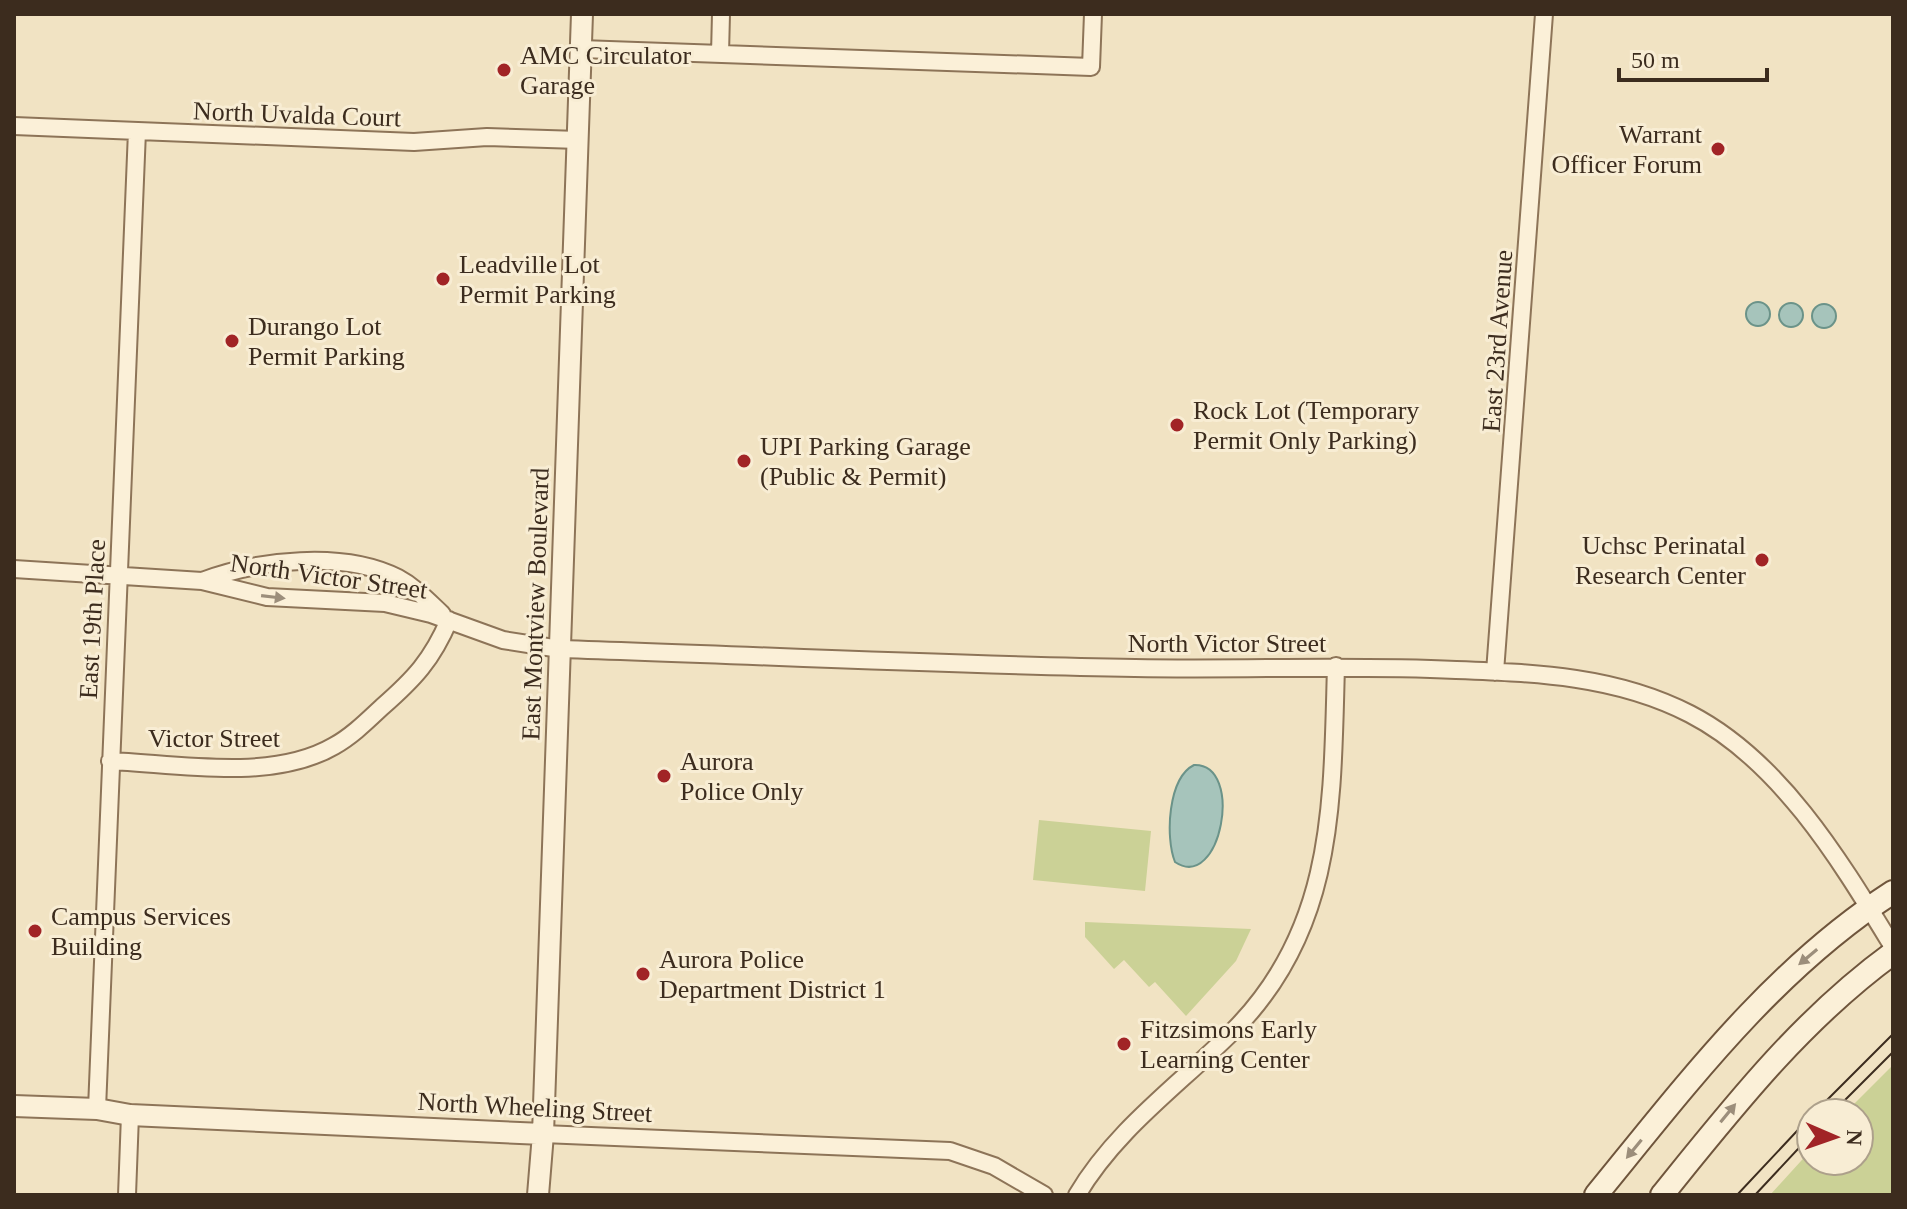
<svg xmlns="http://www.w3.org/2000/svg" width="1907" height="1209" viewBox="0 0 1907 1209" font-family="Georgia,serif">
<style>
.green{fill:#cbd196}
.water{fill:#a6c4bb;stroke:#6b9389;stroke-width:2}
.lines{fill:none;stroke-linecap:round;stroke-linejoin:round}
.minor-casing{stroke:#8d7458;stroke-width:20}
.tertiary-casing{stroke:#8d7458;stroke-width:24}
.secondary-casing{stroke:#6f553c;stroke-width:26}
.minor{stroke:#fbf0d8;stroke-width:16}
.tertiary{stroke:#fbf0d8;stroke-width:20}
.secondary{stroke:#fbf0d8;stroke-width:22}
.tram{stroke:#3c2c1e;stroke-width:2}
.oneway{fill:#9c8e7b}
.poi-dot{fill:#a12426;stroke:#f8edd4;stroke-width:3}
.labels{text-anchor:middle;stroke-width:6;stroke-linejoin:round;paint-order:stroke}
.poi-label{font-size:26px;fill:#3c2c1e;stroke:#f8edd4;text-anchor:start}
.street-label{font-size:26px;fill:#3c2c1e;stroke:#f8edd4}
</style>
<rect width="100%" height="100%" fill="#f1e3c3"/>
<!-- green -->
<path class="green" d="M 1039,820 L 1151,831 L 1145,891 L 1033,880 Z
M 1085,922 L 1251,929 L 1236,961 L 1186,1016 L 1155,982 L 1149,987 L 1124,960 L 1114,969 L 1085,937 Z
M 1893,1065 L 1893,1195 L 1770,1195 L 1811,1150 L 1811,1161 L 1859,1161 L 1859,1113 L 1845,1113 Z"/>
<!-- water -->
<path class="water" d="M1746 314a12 12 0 1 1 24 0a12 12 0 1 1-24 0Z
M1779 315a12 12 0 1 1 24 0a12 12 0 1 1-24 0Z
M1812 316a12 12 0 1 1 24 0a12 12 0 1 1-24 0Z
M 1194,765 C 1245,763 1221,893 1175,862 C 1165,837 1168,778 1194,765 Z"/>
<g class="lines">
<!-- minor casing -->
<g class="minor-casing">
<path id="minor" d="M 581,49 L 1091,67 L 1093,14
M 720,54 L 721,14
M 14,126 L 414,142 L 487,137 L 579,140
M 14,569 L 202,581 L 267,597 L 385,603 L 431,614 L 503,640 L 560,649 C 751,655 943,665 1135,668 C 1242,670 1349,665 1456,670 C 1537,673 1616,676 1690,714 C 1781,761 1841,862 1893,947
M 202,581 C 258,560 343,550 398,578 C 415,587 428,601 442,614
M 1495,672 L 1544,14
M 110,761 C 179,764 272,782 334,746 C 352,736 367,721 382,707 C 414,679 432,660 449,620
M 97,1109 L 137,131
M 543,1134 L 950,1151 L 994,1166 L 1044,1195
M 127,1195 L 130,1115
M 1077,1195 C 1116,1129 1179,1085 1232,1032 C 1336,929 1332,801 1336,666"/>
</g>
<!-- tertiary casing -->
<g class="tertiary-casing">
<path id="tertiary" d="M 14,1106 L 97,1109 L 130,1115 L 543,1134
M 538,1195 L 543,1134 L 582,14"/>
</g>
<!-- secondary casing -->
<g class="secondary-casing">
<path id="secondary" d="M 1596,1195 C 1686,1085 1772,970 1893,892
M 1662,1195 C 1733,1107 1801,1020 1893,953"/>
</g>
<!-- minor -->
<use href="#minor" class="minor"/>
<!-- tertiary -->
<use href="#tertiary" class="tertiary"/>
<!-- secondary -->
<use href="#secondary" class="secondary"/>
<!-- tram -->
<path class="tram" d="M 1814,1113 L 1893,1034
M 1832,1113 L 1893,1052
M 1737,1195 L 1811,1116
M 1755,1195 L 1811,1135"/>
</g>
<!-- one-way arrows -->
<defs><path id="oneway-solid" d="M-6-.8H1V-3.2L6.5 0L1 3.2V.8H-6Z" transform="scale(2)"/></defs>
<g class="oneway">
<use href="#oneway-solid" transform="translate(273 597) rotate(7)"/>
<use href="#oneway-solid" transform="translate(1808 957) rotate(140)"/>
<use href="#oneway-solid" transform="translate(1728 1113) rotate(-51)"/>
<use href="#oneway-solid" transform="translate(1634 1149) rotate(129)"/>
</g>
<!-- markers -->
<g class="poi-dot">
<circle cx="504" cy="70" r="8"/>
<circle cx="1718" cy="149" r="8"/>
<circle cx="443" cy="279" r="8"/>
<circle cx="232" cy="341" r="8"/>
<circle cx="1177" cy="425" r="8"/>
<circle cx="744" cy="461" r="8"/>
<circle cx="1762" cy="560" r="8"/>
<circle cx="664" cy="776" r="8"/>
<circle cx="35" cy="931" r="8"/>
<circle cx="643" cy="974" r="8"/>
<circle cx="1124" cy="1044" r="8"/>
</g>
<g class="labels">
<!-- poi labels -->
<g class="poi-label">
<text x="520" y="64">AMC Circulator<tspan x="520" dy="30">Garage</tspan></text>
<text x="1702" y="143" text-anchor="end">Warrant<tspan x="1702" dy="30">Officer Forum</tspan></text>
<text x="459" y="273">Leadville Lot<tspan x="459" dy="30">Permit Parking</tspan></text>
<text x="248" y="335">Durango Lot<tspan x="248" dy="30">Permit Parking</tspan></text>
<text x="1193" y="419">Rock Lot (Temporary<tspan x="1193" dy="30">Permit Only Parking)</tspan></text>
<text x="760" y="455">UPI Parking Garage<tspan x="760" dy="30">(Public &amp; Permit)</tspan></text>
<text x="1746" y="554" text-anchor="end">Uchsc Perinatal<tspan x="1746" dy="30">Research Center</tspan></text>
<text x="680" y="770">Aurora<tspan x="680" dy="30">Police Only</tspan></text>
<text x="51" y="925">Campus Services<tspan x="51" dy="30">Building</tspan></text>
<text x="659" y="968">Aurora Police<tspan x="659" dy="30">Department District 1</tspan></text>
<text x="1140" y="1038">Fitzsimons Early<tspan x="1140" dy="30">Learning Center</tspan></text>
</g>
<!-- street labels -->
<g class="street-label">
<text transform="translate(297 114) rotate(2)" y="9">North Uvalda Court</text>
<text transform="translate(1497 341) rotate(-86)" y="9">East 23rd Avenue</text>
<text transform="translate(329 576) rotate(8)" y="9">North Victor Street</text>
<text transform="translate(535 604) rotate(-88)" y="9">East Montview Boulevard</text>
<text transform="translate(92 619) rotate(-87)" y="9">East 19th Place</text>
<text x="1227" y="652">North Victor Street</text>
<text x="214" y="747">Victor Street</text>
<text transform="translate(535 1107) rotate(3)" y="9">North Wheeling Street</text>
</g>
</g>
<!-- border -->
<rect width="1907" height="1209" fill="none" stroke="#3c2c1e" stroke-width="32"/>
<!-- north arrow -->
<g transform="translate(1835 1137) rotate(92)"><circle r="38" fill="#f8edd4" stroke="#ada08b" stroke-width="2"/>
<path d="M0-6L14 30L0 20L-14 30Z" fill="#a12426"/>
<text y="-12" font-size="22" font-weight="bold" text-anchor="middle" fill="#3c2c1e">N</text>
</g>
<!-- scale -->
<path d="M1619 68v12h148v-12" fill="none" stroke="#3c2c1e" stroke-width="4"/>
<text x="1631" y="68" font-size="24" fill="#3c2c1e" stroke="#f8edd4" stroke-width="6" paint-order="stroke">50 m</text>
</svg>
